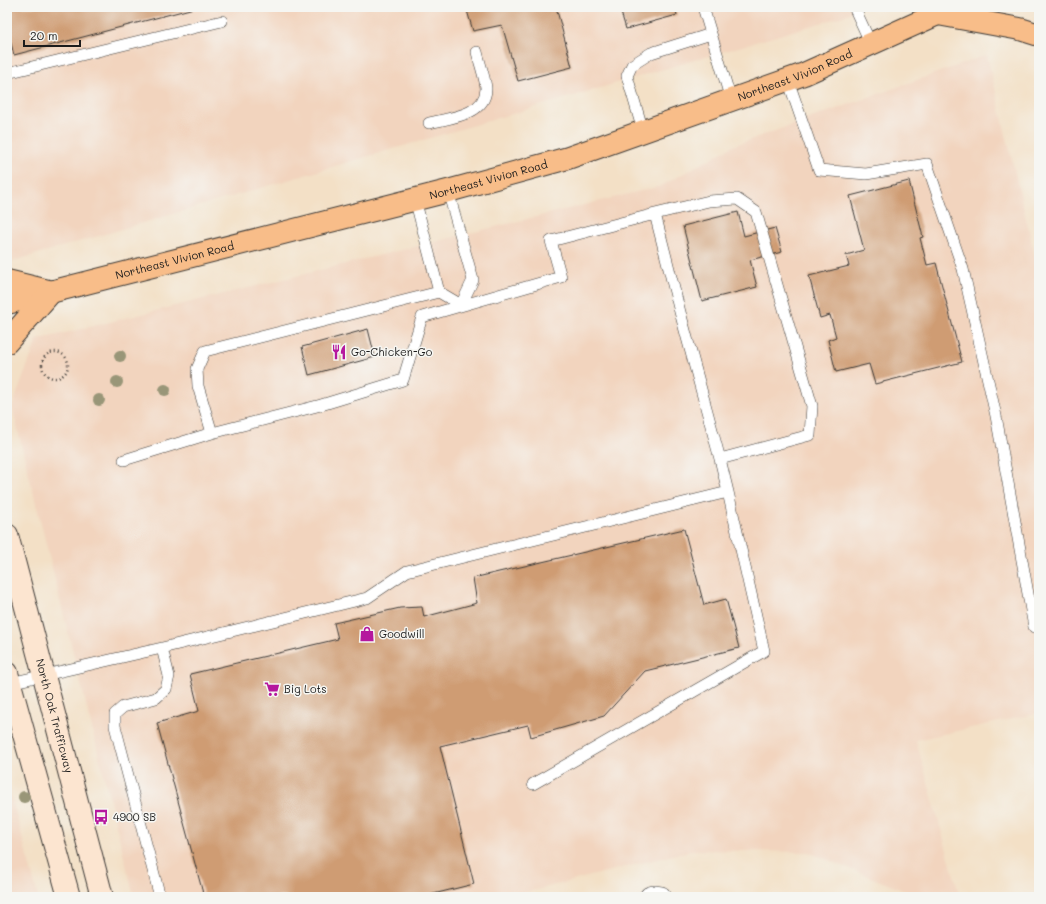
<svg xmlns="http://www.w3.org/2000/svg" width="1046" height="904" viewBox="0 0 1046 904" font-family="Mali,sans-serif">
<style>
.built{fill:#f2d4be}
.building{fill:#cf9c73}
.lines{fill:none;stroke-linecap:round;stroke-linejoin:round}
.lane-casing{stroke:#3c3936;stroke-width:12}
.street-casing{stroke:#3c3936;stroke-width:22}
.secondary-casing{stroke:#3c3936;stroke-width:24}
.primary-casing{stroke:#3c3936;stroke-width:24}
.path{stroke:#3c3936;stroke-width:2.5;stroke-dasharray:1 3;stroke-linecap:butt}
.lane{stroke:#fff;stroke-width:11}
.street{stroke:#fff;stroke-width:21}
.secondary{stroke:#fce5d0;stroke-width:22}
.primary{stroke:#f8bd89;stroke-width:22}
.tree{fill:#999678}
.labels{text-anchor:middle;stroke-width:3;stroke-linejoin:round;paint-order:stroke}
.street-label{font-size:11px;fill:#1c1c1c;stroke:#f6f6f2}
.poi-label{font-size:11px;fill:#1c1c1c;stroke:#f6f6f2;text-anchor:start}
</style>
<rect width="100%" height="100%" fill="#f6f6f2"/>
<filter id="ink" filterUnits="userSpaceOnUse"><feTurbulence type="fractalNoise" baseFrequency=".025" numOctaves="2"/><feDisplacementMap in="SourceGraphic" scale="8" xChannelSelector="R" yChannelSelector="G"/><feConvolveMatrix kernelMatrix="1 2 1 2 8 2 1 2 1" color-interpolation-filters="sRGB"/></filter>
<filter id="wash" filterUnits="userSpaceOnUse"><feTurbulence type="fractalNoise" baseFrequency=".012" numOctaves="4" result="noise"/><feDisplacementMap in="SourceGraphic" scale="16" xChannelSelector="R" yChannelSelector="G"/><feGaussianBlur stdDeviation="0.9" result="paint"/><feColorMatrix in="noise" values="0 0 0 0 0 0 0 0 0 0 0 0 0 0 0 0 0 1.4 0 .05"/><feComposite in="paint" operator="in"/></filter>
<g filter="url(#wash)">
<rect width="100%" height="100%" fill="#f3e0c6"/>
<!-- built -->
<path class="built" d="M 7,7 L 860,7 L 844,16 L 7,263 Z
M 987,55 L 1039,273 L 1039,713 L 916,740 L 960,897 L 920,897 L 808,852 L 693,850 L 508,897 L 134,897 L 12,407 L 37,340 L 661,186 L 733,146 Z
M 7,780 L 38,897 L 7,897 Z"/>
<g id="blocks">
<!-- building -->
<path class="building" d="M 7,7 L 194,7 L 194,8 L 14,55 L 7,28 Z
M 466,7 L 556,7 L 572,67 L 518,81 L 502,25 L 473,31 Z
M 623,7 L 675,7 L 677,15 L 626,29 L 620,9 Z
M 909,181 L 923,237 L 920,238 L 927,265 L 936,263 L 962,362 L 875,384 L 869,364 L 836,372 L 828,340 L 836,337 L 830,315 L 820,318 L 809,276 L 849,266 L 846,255 L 864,250 L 850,196 Z
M 738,212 L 744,236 L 775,228 L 782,252 L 750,260 L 757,287 L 702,301 L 683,226 Z
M 368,329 L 375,357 L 309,375 L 302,347 Z
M 684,529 L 704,605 L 726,599 L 739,648 L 645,671 L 604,716 L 531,737 L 528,725 L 440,746 L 474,884 L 421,897 L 204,897 L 157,723 L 199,711 L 190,674 L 338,639 L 334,623 L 400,608 L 422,607 L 424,617 L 477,603 L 473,578 Z"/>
</g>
</g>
<g filter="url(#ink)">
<use href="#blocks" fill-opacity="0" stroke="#3c3936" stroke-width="1"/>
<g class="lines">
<!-- lane casing -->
<g class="lane-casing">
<path id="lane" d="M 703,7 L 731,100
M 854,7 L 871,44
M 7,73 L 222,21
M 788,80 L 819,170 L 866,174 L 927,164 L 963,269 L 996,416 L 1034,627
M 429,123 C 448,118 485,116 486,89 C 486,81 479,61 477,52
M 643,131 L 627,76 L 632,65 L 651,53 L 711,34
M 415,199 L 439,292 L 461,305 L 473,280 L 448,191
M 212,433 L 198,386 L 197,369 L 205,351 L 439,292
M 124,460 L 212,433 L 321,405 L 403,380 L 422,317 L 561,277 L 551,241 L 655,214 L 680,312 L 720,459
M 162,648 L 367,598 L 407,571 L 728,492 L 720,459 L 810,435 L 812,406 L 756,212 L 737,199 L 709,201 L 655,214
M 10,683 L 162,648 L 169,676 L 166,689 L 156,698 L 123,707 L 115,714 L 115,726 L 160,897
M 533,784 L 764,651 L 728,492"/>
</g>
<!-- street casing -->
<g class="street-casing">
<path id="street" d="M 650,897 L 654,896 L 661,897"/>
</g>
<!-- secondary casing -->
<g class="secondary-casing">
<g id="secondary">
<path id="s1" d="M 7,535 L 102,897"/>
<path d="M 7,673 L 69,897"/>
</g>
</g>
<!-- primary casing -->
<g class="primary-casing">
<g id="primary">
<path d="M 938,14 L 1020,29 L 1039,35"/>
<path d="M 7,281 L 48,291"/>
<path id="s2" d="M 7,303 L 448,191 L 568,158 L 804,74 L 953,7"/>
<path d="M 7,342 L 51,292"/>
</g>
</g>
<!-- path -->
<path class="path" d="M42 365a13 13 0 1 1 26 0a13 13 0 1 1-26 0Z"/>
<!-- lane -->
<use href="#lane" class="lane"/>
<!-- street -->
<use href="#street" class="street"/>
<!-- secondary -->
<use href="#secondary" class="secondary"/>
<!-- primary -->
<use href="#primary" class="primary"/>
</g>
<!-- trees -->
<g class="tree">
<circle cx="120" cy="356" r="6"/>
<circle cx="117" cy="382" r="6"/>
<circle cx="165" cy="390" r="6"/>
<circle cx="99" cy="400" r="6"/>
<circle cx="24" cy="797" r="6"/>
</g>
</g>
<!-- icons -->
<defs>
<g id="restaurant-bare" transform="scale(1.2)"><path d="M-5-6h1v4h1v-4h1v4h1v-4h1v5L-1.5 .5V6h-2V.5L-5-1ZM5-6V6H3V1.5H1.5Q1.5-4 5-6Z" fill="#b5179e" stroke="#f6f6f2" stroke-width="2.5" paint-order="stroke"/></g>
<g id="shop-bare" transform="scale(1.2)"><path d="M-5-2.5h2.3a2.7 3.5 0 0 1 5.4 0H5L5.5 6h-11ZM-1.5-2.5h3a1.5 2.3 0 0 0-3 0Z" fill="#b5179e" stroke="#f6f6f2" stroke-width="2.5" paint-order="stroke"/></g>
<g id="supermarket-bare" transform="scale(1.2)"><path d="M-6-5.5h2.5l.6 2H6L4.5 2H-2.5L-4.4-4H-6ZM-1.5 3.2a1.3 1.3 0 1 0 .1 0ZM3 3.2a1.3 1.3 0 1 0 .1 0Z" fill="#b5179e" stroke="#f6f6f2" stroke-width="2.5" paint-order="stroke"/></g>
<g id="bus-bare" transform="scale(1.2)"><path d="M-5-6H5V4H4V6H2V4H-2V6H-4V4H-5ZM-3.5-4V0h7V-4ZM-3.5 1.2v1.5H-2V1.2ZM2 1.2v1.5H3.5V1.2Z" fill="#b5179e" stroke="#f6f6f2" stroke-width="2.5" paint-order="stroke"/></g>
</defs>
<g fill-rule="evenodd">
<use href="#restaurant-bare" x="339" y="352"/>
<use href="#shop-bare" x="367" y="634"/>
<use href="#supermarket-bare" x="272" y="689"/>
<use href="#bus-bare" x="101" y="817"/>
</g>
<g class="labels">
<!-- street labels -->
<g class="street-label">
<text dy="4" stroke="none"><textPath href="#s2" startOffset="821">Northeast Vivion Road</textPath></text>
<text dy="4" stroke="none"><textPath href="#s2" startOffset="497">Northeast Vivion Road</textPath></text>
<text dy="4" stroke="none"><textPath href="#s2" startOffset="173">Northeast Vivion Road</textPath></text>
<text dy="4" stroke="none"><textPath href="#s1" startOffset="187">North Oak Trafficway</textPath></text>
</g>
<!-- poi labels -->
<g class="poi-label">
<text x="351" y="356">Go-Chicken-Go</text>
<text x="379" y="638">Goodwill</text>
<text x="284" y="693">Big Lots</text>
<text x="113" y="821">4900 SB</text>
</g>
</g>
<!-- margin -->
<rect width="1046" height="904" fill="none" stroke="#f6f6f2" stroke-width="24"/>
<!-- scale -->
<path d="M24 40v6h56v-6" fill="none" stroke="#1c1c1c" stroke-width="2"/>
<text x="30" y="40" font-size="12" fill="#1c1c1c" stroke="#f6f6f2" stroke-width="3" paint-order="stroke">20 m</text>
</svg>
